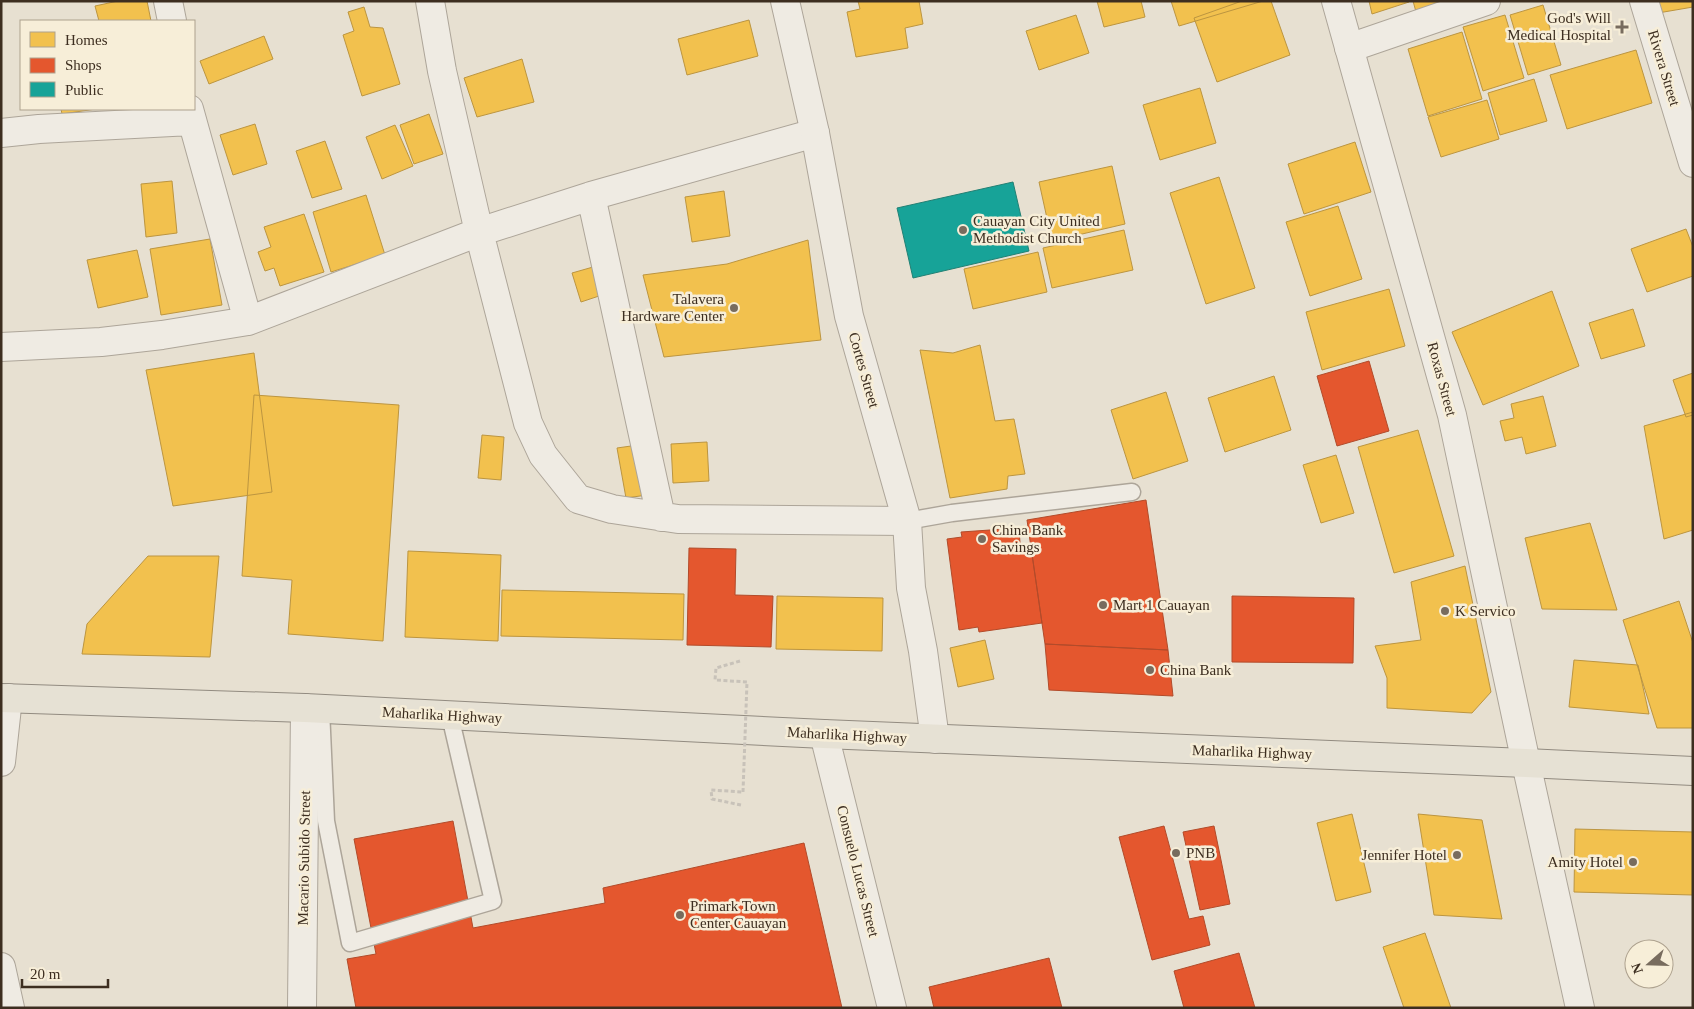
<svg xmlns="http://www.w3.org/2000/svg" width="1694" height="1009" viewBox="0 0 1694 1009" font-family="Georgia,serif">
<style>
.homes{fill:#f2c14e;stroke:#bc9540}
.shops{fill:#e4572e;stroke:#b24b2a}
.public{fill:#17a398;stroke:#228074}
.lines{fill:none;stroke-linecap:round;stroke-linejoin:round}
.service-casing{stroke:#ada599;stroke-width:19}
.minor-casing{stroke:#ada599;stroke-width:30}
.tertiary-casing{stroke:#ada599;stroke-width:30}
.primary-casing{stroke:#928b80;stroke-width:30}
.path{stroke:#c8c2b9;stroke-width:3;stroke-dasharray:4 2.5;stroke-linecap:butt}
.service{stroke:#efebe3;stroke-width:16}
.minor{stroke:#efebe3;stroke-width:28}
.tertiary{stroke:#efebe3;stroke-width:28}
.primary{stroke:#e6e1d4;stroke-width:28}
.path-bridge{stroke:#c8c2b9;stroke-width:3;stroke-dasharray:4 2.5;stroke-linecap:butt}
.poi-dot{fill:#786c5e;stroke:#f7eed8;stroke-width:2}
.labels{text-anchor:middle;stroke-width:5;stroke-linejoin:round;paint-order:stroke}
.poi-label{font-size:15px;fill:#3d2e20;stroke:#f7eed8;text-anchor:start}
.street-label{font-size:15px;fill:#3d2e20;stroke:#f7eed8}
</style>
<rect width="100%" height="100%" fill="#e7e0d1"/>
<!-- homes -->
<path class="homes" d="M 118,1 L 147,1 L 151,21 L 99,21 L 95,6 Z
M 858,1 L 919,1 L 923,24 L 905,28 L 908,48 L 856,57 L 847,12 L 860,9 Z
M 1097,1 L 1141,1 L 1145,17 L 1104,27 Z
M 1171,1 L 1263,1 L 1179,26 Z
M 1242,1 L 1271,1 L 1290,55 L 1217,82 L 1194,18 Z
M 1369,1 L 1409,1 L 1409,2 L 1372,14 Z
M 1413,1 L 1476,1 L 1418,19 Z
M 1656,1 L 1693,1 L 1693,7 L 1658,13 Z
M 1543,5 L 1561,65 L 1528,75 L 1510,15 Z
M 364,7 L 370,27 L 383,28 L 400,84 L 362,96 L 343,35 L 354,31 L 348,12 Z
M 1076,15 L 1089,53 L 1039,70 L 1026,31 Z
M 1505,15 L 1524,78 L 1483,91 L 1463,27 Z
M 749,20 L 758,56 L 687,75 L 678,39 Z
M 1462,32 L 1482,99 L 1428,116 L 1408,49 Z
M 264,36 L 273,59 L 209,84 L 200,61 Z
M 1636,50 L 1652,103 L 1567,129 L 1550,75 Z
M 522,59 L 534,102 L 477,117 L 464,78 Z
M 1534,79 L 1547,121 L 1500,135 L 1488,93 Z
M 1200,88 L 1216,143 L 1160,160 L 1143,105 Z
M 1487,100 L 1499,139 L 1441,157 L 1428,117 Z
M 61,109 L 96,109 L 62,114 Z
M 429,114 L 443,154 L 414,164 L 400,125 Z
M 255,124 L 267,164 L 233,175 L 220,135 Z
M 395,125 L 413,166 L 382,179 L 366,137 Z
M 325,141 L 342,189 L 312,198 L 296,151 Z
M 1355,142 L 1371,192 L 1304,214 L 1288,164 Z
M 1112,166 L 1125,224 L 1052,241 L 1039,182 Z
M 1219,177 L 1255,288 L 1206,304 L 1170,193 Z
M 172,181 L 177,233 L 146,237 L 141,184 Z
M 724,191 L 730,236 L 692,242 L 685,197 Z
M 366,195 L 385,255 L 331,272 L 313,212 Z
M 1338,206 L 1362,279 L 1310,296 L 1286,222 Z
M 304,214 L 324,272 L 280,286 L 274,268 L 265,271 L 258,252 L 271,247 L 264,227 Z
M 1686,229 L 1693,247 L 1693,276 L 1647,292 L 1631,249 Z
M 1124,230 L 1133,270 L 1052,288 L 1043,248 Z
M 210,239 L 222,305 L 161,315 L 150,249 Z
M 808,240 L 821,340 L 664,357 L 643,275 L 727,264 Z
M 137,250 L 148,297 L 98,308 L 87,260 Z
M 1038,252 L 1047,292 L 973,309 L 964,269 Z
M 593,267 L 602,295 L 581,302 L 572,273 Z
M 1389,289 L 1405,346 L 1322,370 L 1306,312 Z
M 1552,291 L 1579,366 L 1483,405 L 1452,332 Z
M 1633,309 L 1645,346 L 1601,359 L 1589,323 Z
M 980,345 L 995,421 L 1014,419 L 1025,474 L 1008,476 L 1007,489 L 950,498 L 920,350 L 953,353 Z
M 254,353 L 272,492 L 173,506 L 146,370 Z
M 1693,373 L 1693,415 L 1686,417 L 1673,380 Z
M 1274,376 L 1291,430 L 1225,452 L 1208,398 Z
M 1166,392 L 1188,461 L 1133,479 L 1111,410 Z
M 254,395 L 399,405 L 383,641 L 288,634 L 292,580 L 242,576 Z
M 1543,396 L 1556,446 L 1526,454 L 1522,437 L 1505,441 L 1500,421 L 1514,418 L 1511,404 Z
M 1693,412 L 1693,530 L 1664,539 L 1644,426 Z
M 1418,430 L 1454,556 L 1394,573 L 1358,447 Z
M 482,435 L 504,437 L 501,480 L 478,478 Z
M 707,442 L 709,481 L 673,483 L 671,444 Z
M 638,445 L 647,495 L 626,498 L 617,448 Z
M 1336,455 L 1354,513 L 1321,523 L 1303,465 Z
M 1590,523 L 1617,610 L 1542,609 L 1525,538 Z
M 408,551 L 501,555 L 498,641 L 405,637 Z
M 148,556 L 219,556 L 210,657 L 82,654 L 87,624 Z
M 1465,566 L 1491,692 L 1472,713 L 1387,708 L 1387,678 L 1375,646 L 1421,640 L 1411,582 Z
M 502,590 L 684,594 L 683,640 L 501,636 Z
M 777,596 L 883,598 L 882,651 L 776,649 Z
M 1679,601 L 1693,643 L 1693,728 L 1657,728 L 1623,620 Z
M 985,640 L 994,679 L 958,687 L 950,648 Z
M 1574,660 L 1638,665 L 1649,714 L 1569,707 Z
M 1352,814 L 1371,892 L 1336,901 L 1317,823 Z
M 1418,814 L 1482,820 L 1502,919 L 1434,915 Z
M 1575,829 L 1693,832 L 1693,895 L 1574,892 Z
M 1425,933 L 1451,1008 L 1404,1008 L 1383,947 Z"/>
<!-- shops -->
<path class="shops" d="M 1369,361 L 1389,431 L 1337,446 L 1317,376 Z
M 1146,500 L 1168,650 L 1045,644 L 1027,520 Z
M 1019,528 L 1020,543 L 1031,547 L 1042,623 L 979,632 L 978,627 L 959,630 L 947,539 L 962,537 L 961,532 Z
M 689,548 L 736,549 L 735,595 L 773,596 L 771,647 L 687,645 Z
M 1232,596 L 1354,598 L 1353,663 L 1232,662 Z
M 1045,644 L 1168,650 L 1173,696 L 1049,690 Z
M 453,821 L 473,928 L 605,903 L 603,888 L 804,843 L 842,1008 L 356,1008 L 347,959 L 376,954 L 354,839 Z
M 1164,826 L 1189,919 L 1203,916 L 1210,945 L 1152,960 L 1119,837 Z
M 1214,826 L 1230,904 L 1200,910 L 1183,832 Z
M 1239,953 L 1255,1008 L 1184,1008 L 1174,971 Z
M 1049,958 L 1062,1008 L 934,1008 L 929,987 Z"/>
<!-- public -->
<path class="public" d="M 1013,182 L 1029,251 L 913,278 L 897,208 Z"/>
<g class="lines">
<!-- service casing -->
<g class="service-casing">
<path id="service" d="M 907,521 L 952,513 L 1132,492
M 321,709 L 326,821 L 350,943 L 493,901 L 450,716"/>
</g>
<!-- minor casing -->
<g class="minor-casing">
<path id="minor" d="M 168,1 L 172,21
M 430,1 L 442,71 L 479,232 L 528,423 L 543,455 L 578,499 L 612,509 L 678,519 L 907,521
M 1644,1 L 1693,163
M 1349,48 L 1486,1
M 189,109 L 248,321
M 1,133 L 39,129 L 191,121
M 591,196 L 661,517
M 1,347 L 101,342 L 162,335 L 248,321 L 479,232 L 591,196 L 815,133
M 1,762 L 8,698
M 1526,763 L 1580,1008
M 1,967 L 10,1008
M 302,1008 L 305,708"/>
</g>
<!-- tertiary casing -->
<g class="tertiary-casing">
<path id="tertiary" d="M 785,1 L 815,133 L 849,316 L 907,521 L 911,588 L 923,651 L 935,739
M 1336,1 L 1452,415 L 1526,763
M 824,734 L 892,1008"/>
</g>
<!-- primary casing -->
<g class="primary-casing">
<path id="primary" d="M 1,698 L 305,708 L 824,734 L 1526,763 L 1693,771"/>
</g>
<!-- path -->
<path class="path" d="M 740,661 L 716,668 L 715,680 L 747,682
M 741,805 L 712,799 L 711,790 L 743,792"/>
<!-- service -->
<use href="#service" class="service"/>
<!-- minor -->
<use href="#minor" class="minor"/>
<!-- tertiary -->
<use href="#tertiary" class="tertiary"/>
<!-- primary -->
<use href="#primary" class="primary"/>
<!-- path-bridge -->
<path class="path-bridge" d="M 743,792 L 747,682"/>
</g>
<!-- markers -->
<g class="poi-dot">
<path d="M1619.5 19.5h5v5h5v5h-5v5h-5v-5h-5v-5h5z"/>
<circle cx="963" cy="230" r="5"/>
<circle cx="734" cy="308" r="5"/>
<circle cx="982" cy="539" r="5"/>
<circle cx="1103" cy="605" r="5"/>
<circle cx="1445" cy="611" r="5"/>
<circle cx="1150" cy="670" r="5"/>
<circle cx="1176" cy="853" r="5"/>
<circle cx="1457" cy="855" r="5"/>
<circle cx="1633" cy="862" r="5"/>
<circle cx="680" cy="915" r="5"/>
</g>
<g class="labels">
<!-- poi labels -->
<g class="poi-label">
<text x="1611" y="23" text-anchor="end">God's Will<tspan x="1611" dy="17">Medical Hospital</tspan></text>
<text x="973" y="226">Cauayan City United<tspan x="973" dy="17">Methodist Church</tspan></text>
<text x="724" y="304" text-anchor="end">Talavera<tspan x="724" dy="17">Hardware Center</tspan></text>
<text x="992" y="535">China Bank<tspan x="992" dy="17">Savings</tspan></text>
<text x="1113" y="610">Mart 1 Cauayan</text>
<text x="1455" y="616">K Servico</text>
<text x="1160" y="675">China Bank</text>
<text x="1186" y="858">PNB</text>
<text x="1447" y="860" text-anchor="end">Jennifer Hotel</text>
<text x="1623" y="867" text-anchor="end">Amity Hotel</text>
<text x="690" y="911">Primark Town<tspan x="690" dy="17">Center Cauayan</tspan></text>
</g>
<!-- street labels -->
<g class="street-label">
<text transform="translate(1664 68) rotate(73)" y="5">Rivera Street</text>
<text transform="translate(864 370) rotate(74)" y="5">Cortes Street</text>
<text transform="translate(1442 379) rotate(75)" y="5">Roxas Street</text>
<text transform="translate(442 715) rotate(3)" y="5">Maharlika Highway</text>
<text transform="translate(847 735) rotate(3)" y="5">Maharlika Highway</text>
<text transform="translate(1252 752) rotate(2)" y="5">Maharlika Highway</text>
<text transform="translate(304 858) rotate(-89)" y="5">Macario Subido Street</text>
<text transform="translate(858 871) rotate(76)" y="5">Consuelo Lucas Street</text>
</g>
</g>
<!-- border -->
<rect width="1694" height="1009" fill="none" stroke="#3d2e20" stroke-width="5"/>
<!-- legend -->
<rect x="20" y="20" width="175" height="90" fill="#f7eed8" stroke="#ada18e"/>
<rect x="30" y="32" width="25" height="15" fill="#f2c14e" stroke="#ada18e"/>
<text x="65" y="45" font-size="15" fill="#3d2e20">Homes</text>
<rect x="30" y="58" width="25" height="15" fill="#e4572e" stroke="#ada18e"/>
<text x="65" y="70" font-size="15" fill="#3d2e20">Shops</text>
<rect x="30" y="82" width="25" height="15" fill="#17a398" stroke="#ada18e"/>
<text x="65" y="95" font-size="15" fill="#3d2e20">Public</text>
<!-- north arrow -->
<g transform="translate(1649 964) rotate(250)"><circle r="24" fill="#f7eed8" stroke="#ada18e"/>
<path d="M0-4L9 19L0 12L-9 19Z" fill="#786c5e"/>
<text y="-8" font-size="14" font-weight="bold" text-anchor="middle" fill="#3d2e20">N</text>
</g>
<!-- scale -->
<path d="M22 979v8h86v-8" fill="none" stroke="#3d2e20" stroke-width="2.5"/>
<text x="30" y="979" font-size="15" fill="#3d2e20" stroke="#f7eed8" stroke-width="4" paint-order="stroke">20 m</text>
</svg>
